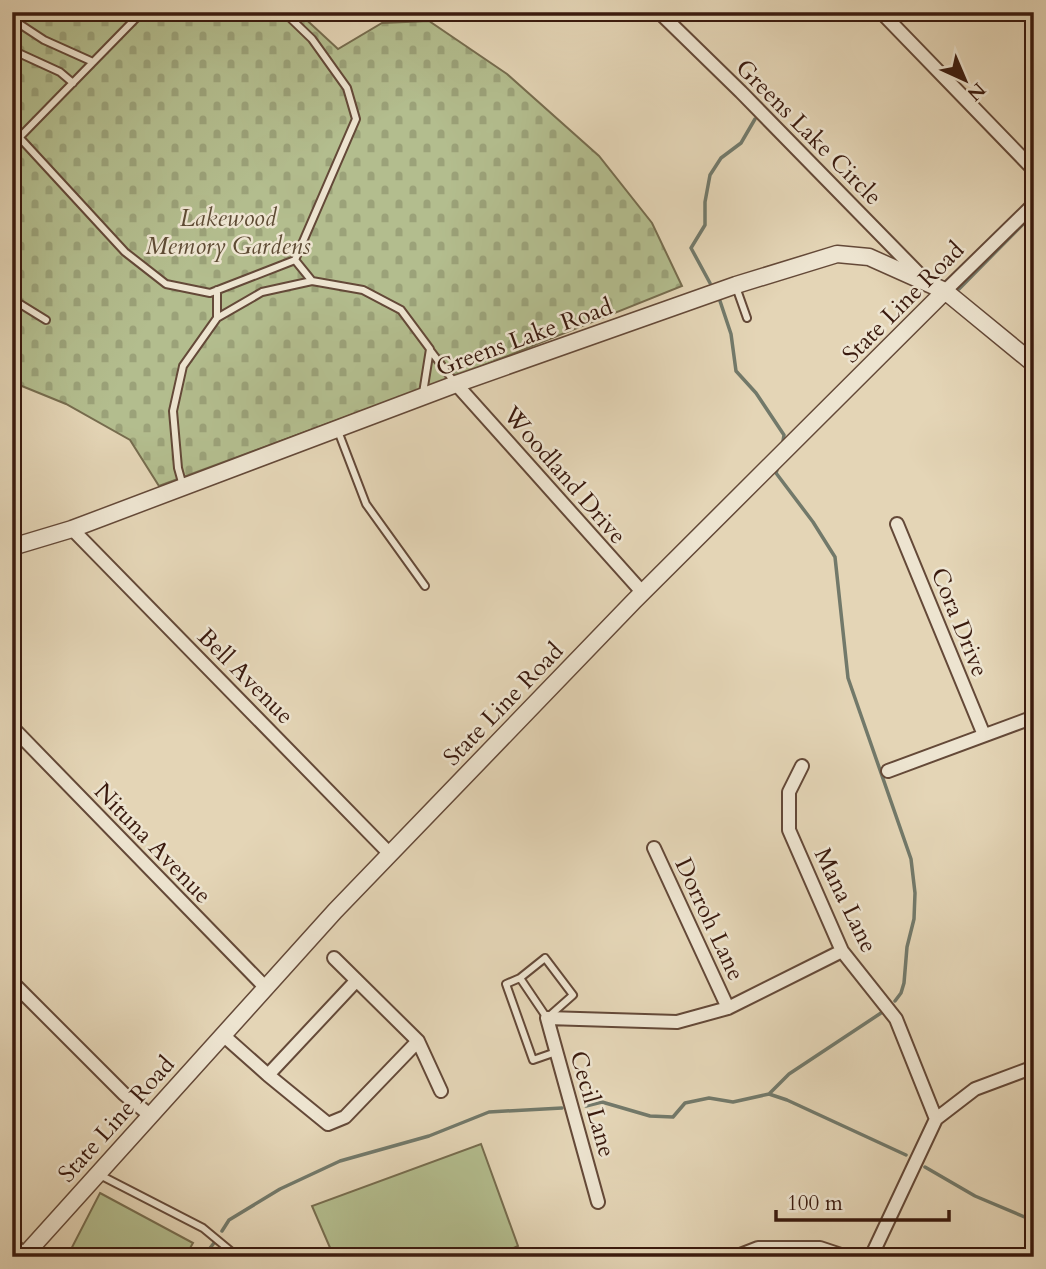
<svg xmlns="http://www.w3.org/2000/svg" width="1046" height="1269" viewBox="0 0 1046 1269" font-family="Cardo,serif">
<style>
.green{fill:#b3bd8e;stroke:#766c4e;stroke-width:2}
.cemetery{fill:url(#cemetery-stones);stroke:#766c4e;stroke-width:2}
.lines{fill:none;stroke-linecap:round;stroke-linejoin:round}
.stream{stroke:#72796a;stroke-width:3.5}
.service-casing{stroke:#644938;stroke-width:10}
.minor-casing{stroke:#644938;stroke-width:16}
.tertiary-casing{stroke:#644938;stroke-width:19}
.service{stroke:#ede4d0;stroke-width:6}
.minor{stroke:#ede4d0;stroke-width:12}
.tertiary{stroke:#ede4d0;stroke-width:16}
.labels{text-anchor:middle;stroke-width:5;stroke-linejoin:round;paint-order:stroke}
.street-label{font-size:24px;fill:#3a1a0e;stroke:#ede4d0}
.park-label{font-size:24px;font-style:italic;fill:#5e4b34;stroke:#ede4d0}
</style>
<defs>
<pattern id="cemetery-stones" width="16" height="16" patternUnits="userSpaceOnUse" patternTransform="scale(1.75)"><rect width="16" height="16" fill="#b3bd8e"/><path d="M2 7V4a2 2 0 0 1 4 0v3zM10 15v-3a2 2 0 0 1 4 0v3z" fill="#9ba279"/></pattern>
</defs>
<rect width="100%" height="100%" fill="#e4d5b6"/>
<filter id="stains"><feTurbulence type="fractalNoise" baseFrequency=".00286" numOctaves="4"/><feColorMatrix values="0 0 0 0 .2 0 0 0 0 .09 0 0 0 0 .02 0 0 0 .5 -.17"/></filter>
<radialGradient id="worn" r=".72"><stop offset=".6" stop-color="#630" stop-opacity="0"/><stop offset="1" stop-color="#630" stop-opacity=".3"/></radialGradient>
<!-- green -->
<path class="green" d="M 481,1144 L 518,1246 L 494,1257 L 334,1257 L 312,1206 Z
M 100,1193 L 193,1243 L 185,1257 L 67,1257 Z"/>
<!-- cemetery -->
<path class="cemetery" d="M 12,12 L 298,12 L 338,49 L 382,23 L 429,21 L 507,74 L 599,156 L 652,223 L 682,286 L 465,373 L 159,486 L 130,440 L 66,404 L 12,382 Z"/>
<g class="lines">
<!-- stream -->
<path class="stream" d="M 785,17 L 785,12
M 710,283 L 691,248 L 705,225 L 705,202 L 710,175 L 721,158 L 741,143 L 755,119
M 959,289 L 1034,213
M 720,301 L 731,334 L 736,371 L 756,393 L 784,435 L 783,441
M 777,470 L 776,473 L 813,522 L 835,557 L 848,678 L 911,859 L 915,893 L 914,919 L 907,947 L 904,983 L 901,993 L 895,1001
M 769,1094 L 789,1074 L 881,1013
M 586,1106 L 602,1102 L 650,1116 L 673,1117 L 685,1103 L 709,1098 L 733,1102 L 769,1094 L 787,1100 L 906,1155
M 925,1167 L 975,1196 L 1034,1221
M 222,1231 L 229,1220 L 280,1189 L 340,1161 L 429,1136 L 489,1112 L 562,1108
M 203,1257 L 214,1243"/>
<!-- service casing -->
<g class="service-casing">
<path id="service" d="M 12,19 L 44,40 L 93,62
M 12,50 L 60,72 L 73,83
M 19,137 L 125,252 L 166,284 L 210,293 L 295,260 L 356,119 L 347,88 L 312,39 L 284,12
M 12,145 L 142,12
M 295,260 L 312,281 L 363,290 L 401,310 L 430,349 L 423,393
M 736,287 L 747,318
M 12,299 L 46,320
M 217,318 L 262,292 L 312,281
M 430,350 L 455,383
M 338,431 L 366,504 L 425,586
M 183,486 L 178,468 L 173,411 L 183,366 L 217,318 L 217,290
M 520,978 L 547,1018 L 573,995 L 545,958 L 520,978 L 506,984 L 533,1060 L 556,1052
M 98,1174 L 203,1228 L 238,1257"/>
</g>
<!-- minor casing -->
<g class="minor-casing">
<path id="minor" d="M 659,12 L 741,92 L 925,280
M 881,12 L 1034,170
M 945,291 L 1034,204
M 456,384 L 643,593
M 897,524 L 984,735
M 72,529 L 390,854
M 12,727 L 265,987
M 802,766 L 789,792 L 789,830 L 842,951 L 896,1019 L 936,1119
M 888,771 L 1034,717
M 654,848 L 728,1008
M 334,958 L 418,1041 L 441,1091
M 356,981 L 268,1075 L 328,1124 L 345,1117 L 418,1041
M 12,982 L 124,1094 L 151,1116
M 223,1035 L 268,1075
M 598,1202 L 547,1018 L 677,1022 L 728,1008 L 842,951
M 12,1243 L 24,1255
M 735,1257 L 758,1248 L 820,1248 L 847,1257
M 871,1257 L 936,1119 L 975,1089 L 1034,1067"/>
</g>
<!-- tertiary casing -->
<g class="tertiary-casing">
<path id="tertiary" d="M 12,547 L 72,529 L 456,384 L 736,285 L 837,254 L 869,257 L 945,291 L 1034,364
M 23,1257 L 335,911 L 634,601 L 945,291"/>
</g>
<!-- service -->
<use href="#service" class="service"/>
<!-- minor -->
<use href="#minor" class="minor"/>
<!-- tertiary -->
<use href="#tertiary" class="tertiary"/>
</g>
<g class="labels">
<!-- street labels -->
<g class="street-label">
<text transform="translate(809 132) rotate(45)" y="8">Greens Lake Circle</text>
<text transform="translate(903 302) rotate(-45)" y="8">State Line Road</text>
<text transform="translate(524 337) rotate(-20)" y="8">Greens Lake Road</text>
<text transform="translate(565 475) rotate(49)" y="8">Woodland Drive</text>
<text transform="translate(960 622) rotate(68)" y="8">Cora Drive</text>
<text transform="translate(246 676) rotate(45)" y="8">Bell Avenue</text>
<text transform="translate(503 704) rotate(-46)" y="8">State Line Road</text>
<text transform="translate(153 843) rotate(46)" y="8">Nituna Avenue</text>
<text transform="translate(846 900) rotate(64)" y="8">Mana Lane</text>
<text transform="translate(710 919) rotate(65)" y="8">Dorroh Lane</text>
<text transform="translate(593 1104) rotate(74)" y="8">Cecil Lane</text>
<text transform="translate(116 1119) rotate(-48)" y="8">State Line Road</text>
</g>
<!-- park labels -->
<g class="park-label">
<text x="228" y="226">Lakewood<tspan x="228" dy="28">Memory Gardens</tspan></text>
</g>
</g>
<!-- margin -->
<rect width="1046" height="1269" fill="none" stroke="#e4d5b6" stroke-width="42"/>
<rect x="14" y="14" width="1018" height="1241" fill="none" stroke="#3a1a0e" stroke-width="3.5"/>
<rect x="21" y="21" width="1004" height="1227" fill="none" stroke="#3a1a0e" stroke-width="2"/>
<!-- north arrow -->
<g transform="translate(965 80) rotate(136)" stroke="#ede4d0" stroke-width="5" paint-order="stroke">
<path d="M0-5L12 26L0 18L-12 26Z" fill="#3a1a0e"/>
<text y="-10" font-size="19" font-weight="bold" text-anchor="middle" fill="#3a1a0e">N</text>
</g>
<!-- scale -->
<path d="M776 1210v10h173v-10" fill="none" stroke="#3a1a0e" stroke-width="3.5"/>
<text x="787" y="1210" font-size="21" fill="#3a1a0e" stroke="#ede4d0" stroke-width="5" paint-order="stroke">100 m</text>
<rect width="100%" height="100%" filter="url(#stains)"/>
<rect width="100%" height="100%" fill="url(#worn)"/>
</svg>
